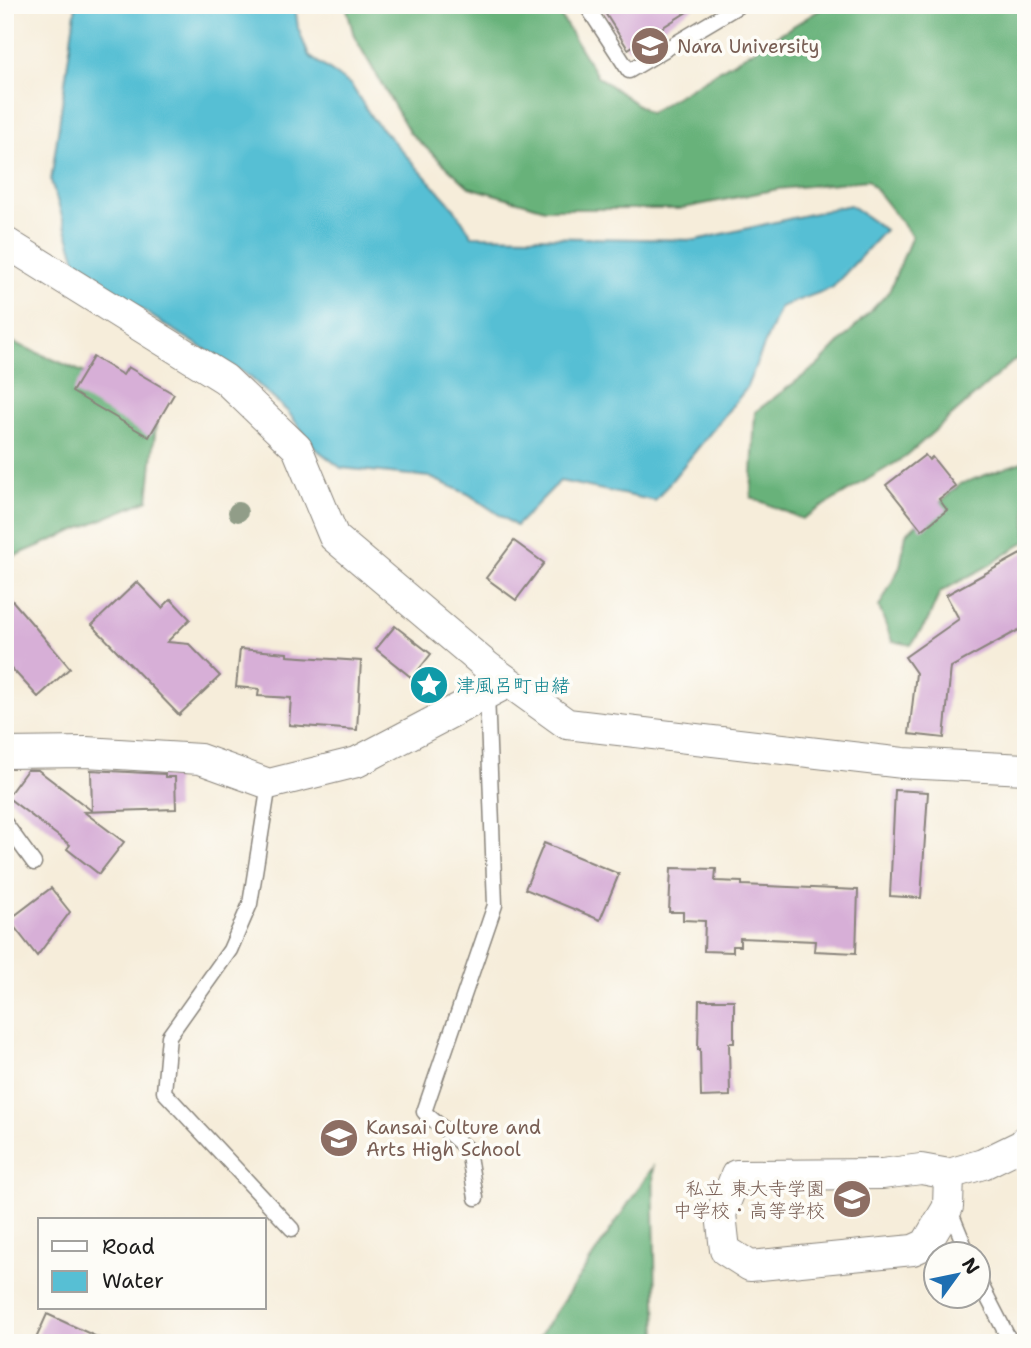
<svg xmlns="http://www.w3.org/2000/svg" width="1031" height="1348" viewBox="0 0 1031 1348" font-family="'Shantell Sans','Klee One',sans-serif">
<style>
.forest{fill:#68b27a;stroke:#42674b;stroke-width:2}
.water{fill:#57bfd4;stroke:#3a6e78;stroke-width:2}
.building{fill:#d7afd7}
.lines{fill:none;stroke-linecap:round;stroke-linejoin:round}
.service-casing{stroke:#89847b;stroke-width:17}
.minor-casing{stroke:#89847b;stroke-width:32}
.service{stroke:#fff;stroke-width:14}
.minor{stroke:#fff;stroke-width:30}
.tree{fill:#919d88}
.labels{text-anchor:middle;stroke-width:7;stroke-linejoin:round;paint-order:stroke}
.education-label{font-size:19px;fill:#785e54;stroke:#fdfcf7;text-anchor:start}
.culture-label{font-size:19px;fill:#0d838f;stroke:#fdfcf7;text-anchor:start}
</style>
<rect width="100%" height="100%" fill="#fdfcf7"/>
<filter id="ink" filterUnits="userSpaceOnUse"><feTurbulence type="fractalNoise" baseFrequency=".0143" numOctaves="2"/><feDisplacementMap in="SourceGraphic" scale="14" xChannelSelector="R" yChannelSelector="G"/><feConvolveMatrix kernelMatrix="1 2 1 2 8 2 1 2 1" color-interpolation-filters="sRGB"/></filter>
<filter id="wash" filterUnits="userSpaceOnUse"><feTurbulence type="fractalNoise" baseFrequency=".00686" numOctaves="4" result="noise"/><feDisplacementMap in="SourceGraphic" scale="28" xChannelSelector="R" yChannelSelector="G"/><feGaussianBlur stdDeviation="1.57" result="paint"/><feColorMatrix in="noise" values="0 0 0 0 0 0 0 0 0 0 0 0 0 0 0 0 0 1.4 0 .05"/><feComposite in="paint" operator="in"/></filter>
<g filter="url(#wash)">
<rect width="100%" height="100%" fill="#f6edda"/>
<!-- forest -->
<path class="forest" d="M 346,5 L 554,5 L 597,76 L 649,113 L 828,5 L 1026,5 L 1026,350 L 905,457 L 802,519 L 751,497 L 755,412 L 818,365 L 889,292 L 912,236 L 868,180 L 778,189 L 679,209 L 545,209 L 469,187 L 410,133 L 354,36 Z
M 5,339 L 158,404 L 148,500 L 5,560 Z
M 1022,462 L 1026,462 L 1026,541 L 990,565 L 940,592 L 928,620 L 911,645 L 892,641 L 879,607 L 900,567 L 906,534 L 960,484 Z
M 653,1167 L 657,1343 L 535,1343 Z"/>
<!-- water -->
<path class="water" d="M 76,5 L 295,5 L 298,28 L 309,56 L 351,85 L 372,118 L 454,208 L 472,236 L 696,240 L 850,205 L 885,230 L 832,288 L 780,307 L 746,389 L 655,501 L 560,481 L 516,526 L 468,494 L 429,477 L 341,468 L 315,448 L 288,412 L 250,377 L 159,321 L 78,267 L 51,181 Z"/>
<g id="blocks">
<!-- building -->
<path class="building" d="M 600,5 L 698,5 L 628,49 Z
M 93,357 L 123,375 L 128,367 L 174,394 L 149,437 L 72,392 Z
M 925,455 L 929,460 L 932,457 L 956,487 L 939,499 L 947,510 L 922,530 L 886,485 Z
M 514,541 L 544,563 L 516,600 L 486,578 Z
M 1026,551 L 1026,626 L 951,667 L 944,738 L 909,734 L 916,673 L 905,657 L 959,619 L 946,595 Z
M 137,582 L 162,608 L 171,599 L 190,619 L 167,642 L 189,644 L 220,676 L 179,715 L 92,625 Z
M 5,592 L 70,668 L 38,697 L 5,661 Z
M 395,626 L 431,654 L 412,678 L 376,649 Z
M 240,649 L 287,653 L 287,656 L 361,661 L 357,730 L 289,725 L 291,698 L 258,696 L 259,689 L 236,687 Z
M 27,770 L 38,770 L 92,811 L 91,770 L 165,774 L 165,777 L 175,777 L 176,809 L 84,812 L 124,842 L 99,874 L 67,849 L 70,845 L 7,797 Z
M 895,790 L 928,792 L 921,898 L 890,896 Z
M 544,843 L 619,874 L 600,920 L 525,889 Z
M 671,868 L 716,869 L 715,881 L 742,882 L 742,885 L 858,890 L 856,953 L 814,951 L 815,941 L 740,938 L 740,946 L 733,946 L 733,952 L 704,951 L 705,921 L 683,920 L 683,912 L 669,912 Z
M 51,888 L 70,912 L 37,956 L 9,920 Z
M 699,1000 L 734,1000 L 734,1043 L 729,1043 L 730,1096 L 701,1097 L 700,1049 L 698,1049 Z
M 47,1314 L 110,1343 L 34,1343 Z"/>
</g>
</g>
<g filter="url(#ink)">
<use href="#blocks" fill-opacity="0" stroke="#89847b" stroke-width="2"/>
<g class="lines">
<!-- service casing -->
<g class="service-casing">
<path id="service" d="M 586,5 L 629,71 L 740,5
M 269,784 L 250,904 L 230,950 L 169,1036 L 164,1092 L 292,1229
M 5,823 L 34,863
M 476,1198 L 468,1150 L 424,1112 L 495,905 L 487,693
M 949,1208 L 968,1254
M 978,1279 L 1011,1343"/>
</g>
<!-- minor casing -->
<g class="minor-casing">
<path id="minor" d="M 5,242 L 225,379 L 297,448 L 334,537 L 488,667 L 567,724 L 903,763 L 1026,769
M 5,753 L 86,752 L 200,759 L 269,784 L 357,762 L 509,682
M 949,1174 L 948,1207 L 926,1244 L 913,1250 L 750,1266 L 725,1250 L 721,1214 L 736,1175 L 882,1174 L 921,1169 L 949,1174 L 983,1164 L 1022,1145 L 1026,1140"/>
</g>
<!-- service -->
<use href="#service" class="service"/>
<!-- minor -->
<use href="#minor" class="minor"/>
</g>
<!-- trees -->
<circle class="tree" cx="238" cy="512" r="10"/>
</g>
<!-- icons -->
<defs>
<g id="university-disc" transform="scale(2.0125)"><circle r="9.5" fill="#8d6e63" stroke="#fdfcf7"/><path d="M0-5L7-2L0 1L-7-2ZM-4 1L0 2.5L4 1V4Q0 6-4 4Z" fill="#fff"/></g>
<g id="sight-disc" transform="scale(2.0125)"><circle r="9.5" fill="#0f9aa8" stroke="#fdfcf7"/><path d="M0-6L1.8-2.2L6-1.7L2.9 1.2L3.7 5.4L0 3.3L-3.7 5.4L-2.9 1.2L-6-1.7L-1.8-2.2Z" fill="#fff"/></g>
<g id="school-disc" transform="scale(2.0125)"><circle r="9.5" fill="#8d6e63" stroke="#fdfcf7"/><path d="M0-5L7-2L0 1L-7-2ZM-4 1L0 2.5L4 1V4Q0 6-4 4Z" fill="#fff"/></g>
</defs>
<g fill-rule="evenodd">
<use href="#university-disc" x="650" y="46"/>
<use href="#sight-disc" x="429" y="685"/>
<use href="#school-disc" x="339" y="1138"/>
<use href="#school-disc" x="852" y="1199"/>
</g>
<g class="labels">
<!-- education labels -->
<g class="education-label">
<text x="677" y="53">Nara University</text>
<text x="366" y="1134">Kansai Culture and<tspan x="366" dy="22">Arts High School</tspan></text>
<text x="825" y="1195" text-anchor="end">私立 東大寺学園<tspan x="825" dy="22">中学校・高等学校</tspan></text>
</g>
<!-- culture labels -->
<g class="culture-label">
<text x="456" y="692">津風呂町由緒</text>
</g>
</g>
<!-- margin -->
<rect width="1031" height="1348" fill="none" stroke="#fdfcf7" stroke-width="28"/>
<!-- legend -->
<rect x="38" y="1218" width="228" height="91" fill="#fdfcf7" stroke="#a3a29f" stroke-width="2"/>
<rect x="52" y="1241" width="35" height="10" fill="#ffffff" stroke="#a3a29f" stroke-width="2"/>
<text x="102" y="1254" font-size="21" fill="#1c1c1c">Road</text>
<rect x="52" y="1271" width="35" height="21" fill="#57bfd4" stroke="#a3a29f" stroke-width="2"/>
<text x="102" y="1288" font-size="21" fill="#1c1c1c">Water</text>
<!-- north arrow -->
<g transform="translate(957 1275) rotate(57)"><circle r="33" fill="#fdfcf7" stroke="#a3a29f" stroke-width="2"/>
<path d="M0-5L12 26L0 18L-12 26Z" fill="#1f6fb2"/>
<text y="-10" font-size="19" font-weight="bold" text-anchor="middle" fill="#1c1c1c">N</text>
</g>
</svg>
